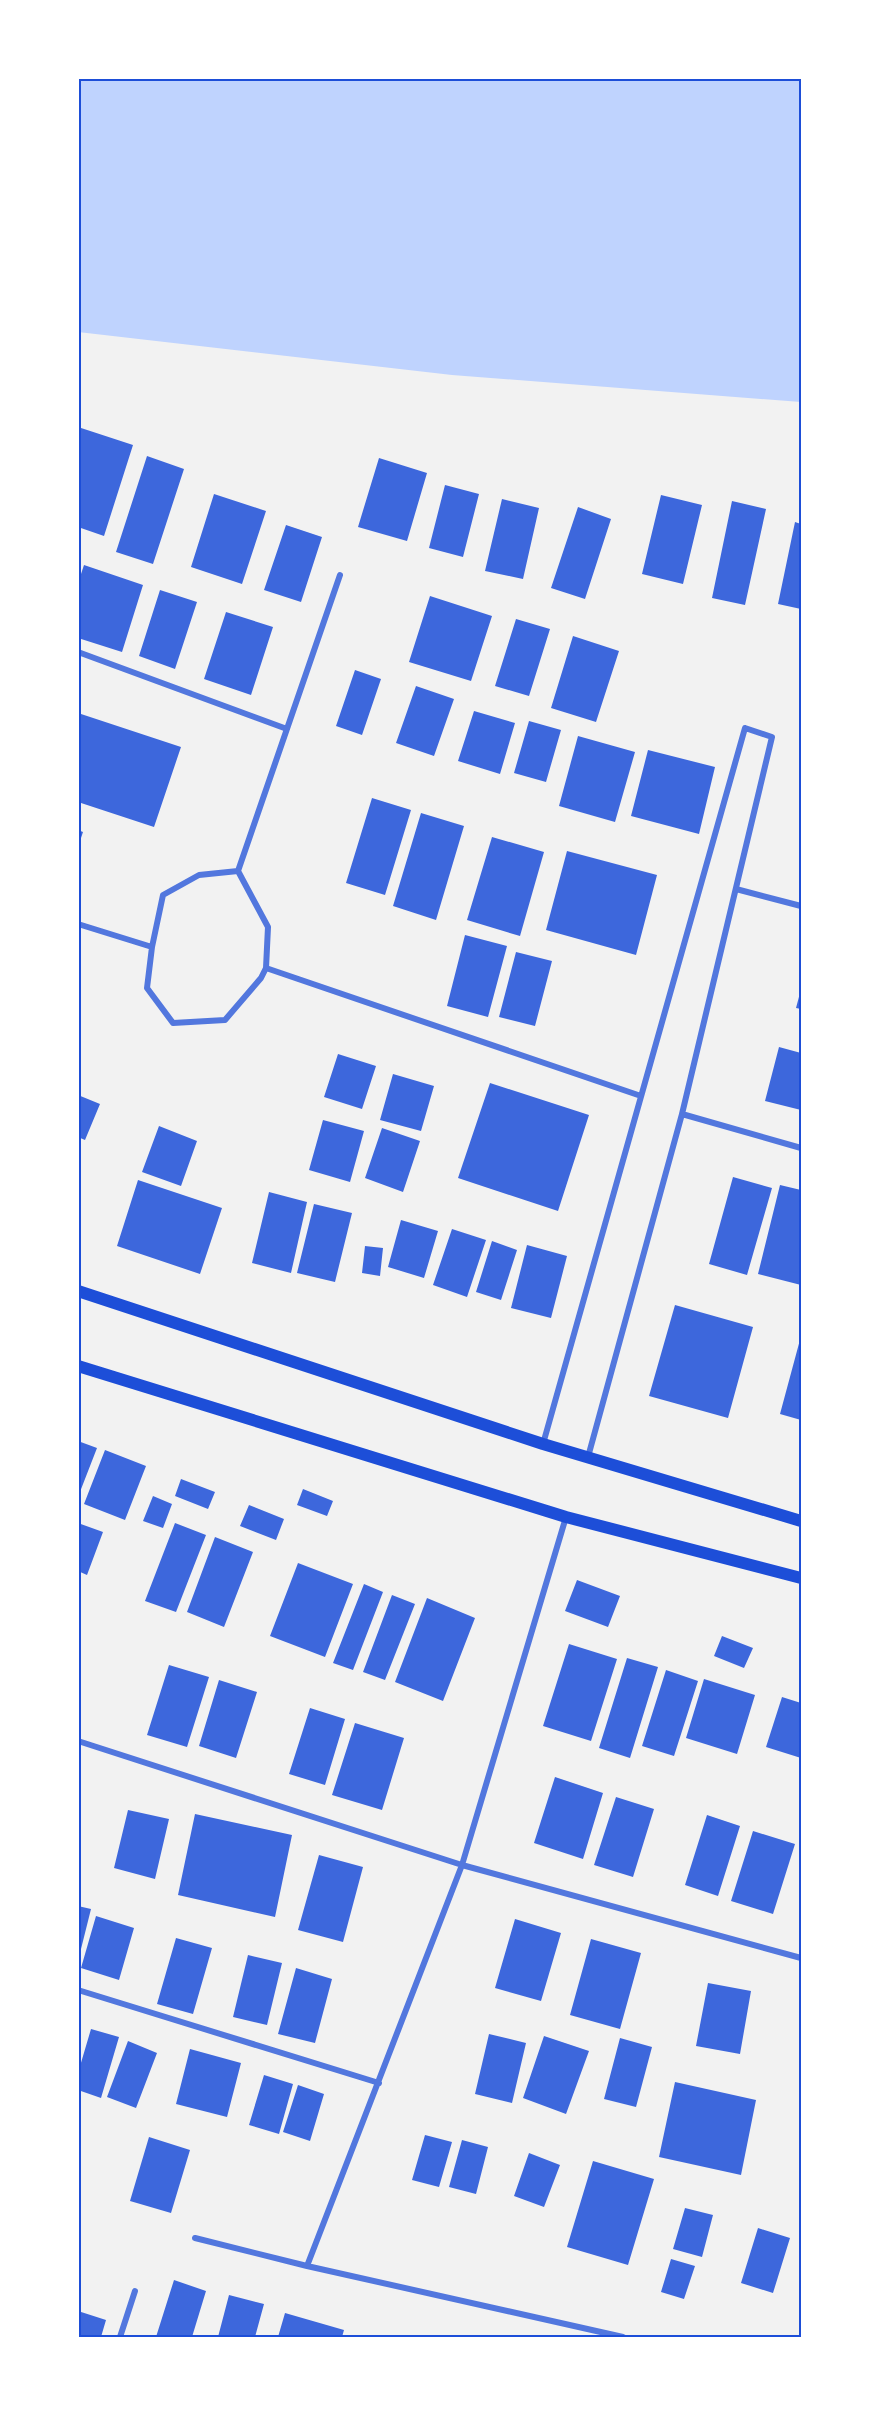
<svg xmlns="http://www.w3.org/2000/svg" width="879" height="2415" viewBox="0 0 879 2415" font-family="'PT Sans',sans-serif">
<style>
.water{fill:#bfd3fe}
.building{fill:#3d67dc}
.lines{fill:none;stroke-linecap:round;stroke-linejoin:round}
.minor{stroke:#5277de;stroke-width:6}
.secondary{stroke:#1d4ed8;stroke-width:12}
.neatline{fill:none;stroke:#1d4ed8;stroke-width:2}
</style>
<rect width="100%" height="100%" fill="#f2f2f2"/>
<!-- water -->
<path class="water" d="M 78,78 L 801,78 L 801,402 L 452,375 L 78,332 Z"/>
<!-- building -->
<path class="building" d="M 78,427 L 133,445 L 104,536 L 78,527 Z
M 147,456 L 184,469 L 153,564 L 116,552 Z
M 379,458 L 427,473 L 407,541 L 358,527 Z
M 445,485 L 479,494 L 463,557 L 429,548 Z
M 214,494 L 266,511 L 242,584 L 191,567 Z
M 661,495 L 702,505 L 683,584 L 642,574 Z
M 502,499 L 539,508 L 523,579 L 485,571 Z
M 732,501 L 766,509 L 745,605 L 712,598 Z
M 578,507 L 611,519 L 585,599 L 551,588 Z
M 795,522 L 801,524 L 801,609 L 778,604 Z
M 286,525 L 322,537 L 301,602 L 264,590 Z
M 84,565 L 143,585 L 122,652 L 78,638 L 78,583 Z
M 160,590 L 197,602 L 175,669 L 139,656 Z
M 430,596 L 492,616 L 471,681 L 409,662 Z
M 226,612 L 273,627 L 251,695 L 204,679 Z
M 516,619 L 550,629 L 529,696 L 495,686 Z
M 573,636 L 619,651 L 596,722 L 551,708 Z
M 355,670 L 381,679 L 362,735 L 336,726 Z
M 416,686 L 454,699 L 434,756 L 396,743 Z
M 474,711 L 515,723 L 500,774 L 458,761 Z
M 78,713 L 181,747 L 154,827 L 78,802 Z
M 529,721 L 561,730 L 546,782 L 514,773 Z
M 578,736 L 635,752 L 615,822 L 559,806 Z
M 648,750 L 715,767 L 699,834 L 631,816 Z
M 372,798 L 411,810 L 385,895 L 346,883 Z
M 421,813 L 464,826 L 436,920 L 393,906 Z
M 78,830 L 83,832 L 78,847 Z
M 492,837 L 544,852 L 520,936 L 467,920 Z
M 567,851 L 657,875 L 636,955 L 546,930 Z
M 465,935 L 507,946 L 488,1017 L 447,1006 Z
M 516,952 L 552,961 L 535,1026 L 499,1017 Z
M 800,993 L 801,993 L 801,1009 L 796,1008 Z
M 779,1047 L 801,1053 L 801,1110 L 765,1101 Z
M 338,1054 L 376,1066 L 362,1109 L 324,1097 Z
M 393,1074 L 434,1086 L 421,1131 L 380,1120 Z
M 490,1083 L 589,1115 L 558,1211 L 458,1178 Z
M 78,1095 L 100,1104 L 85,1140 L 78,1137 Z
M 323,1120 L 364,1131 L 350,1182 L 309,1170 Z
M 159,1126 L 197,1141 L 181,1186 L 142,1172 Z
M 382,1128 L 420,1141 L 403,1192 L 365,1178 Z
M 733,1177 L 772,1188 L 747,1275 L 709,1264 Z
M 138,1180 L 222,1208 L 200,1274 L 117,1246 Z
M 780,1185 L 801,1190 L 801,1285 L 758,1274 Z
M 269,1192 L 307,1202 L 291,1273 L 252,1263 Z
M 314,1204 L 352,1213 L 335,1282 L 297,1273 Z
M 401,1220 L 438,1231 L 424,1278 L 388,1267 Z
M 452,1229 L 486,1240 L 467,1297 L 433,1285 Z
M 492,1241 L 517,1250 L 501,1300 L 476,1292 Z
M 527,1245 L 567,1256 L 551,1318 L 511,1308 Z
M 365,1246 L 383,1248 L 380,1276 L 362,1273 Z
M 675,1305 L 753,1327 L 728,1418 L 649,1396 Z
M 801,1336 L 801,1420 L 780,1414 Z
M 78,1441 L 97,1448 L 78,1497 Z
M 105,1450 L 146,1466 L 125,1520 L 84,1504 Z
M 181,1479 L 215,1492 L 208,1509 L 175,1496 Z
M 303,1489 L 333,1501 L 327,1516 L 297,1505 Z
M 153,1496 L 172,1504 L 163,1528 L 143,1521 Z
M 249,1505 L 284,1519 L 276,1540 L 240,1526 Z
M 78,1523 L 103,1532 L 87,1575 L 78,1571 Z
M 175,1523 L 206,1535 L 176,1612 L 145,1601 Z
M 215,1537 L 253,1552 L 224,1627 L 187,1612 Z
M 298,1563 L 353,1584 L 325,1657 L 270,1636 Z
M 577,1580 L 620,1596 L 608,1627 L 565,1611 Z
M 364,1584 L 383,1592 L 353,1670 L 333,1663 Z
M 392,1595 L 415,1604 L 385,1680 L 363,1672 Z
M 427,1598 L 475,1618 L 443,1701 L 395,1682 Z
M 722,1636 L 753,1648 L 744,1668 L 714,1656 Z
M 569,1644 L 617,1659 L 591,1741 L 543,1726 Z
M 627,1658 L 658,1667 L 630,1758 L 599,1748 Z
M 169,1665 L 209,1677 L 187,1747 L 147,1735 Z
M 666,1670 L 698,1681 L 674,1756 L 642,1746 Z
M 704,1679 L 755,1695 L 737,1754 L 686,1738 Z
M 219,1680 L 257,1692 L 236,1758 L 199,1746 Z
M 782,1697 L 801,1703 L 801,1758 L 766,1747 Z
M 310,1708 L 345,1719 L 325,1785 L 289,1774 Z
M 355,1723 L 404,1738 L 382,1810 L 332,1795 Z
M 555,1777 L 603,1793 L 583,1859 L 534,1843 Z
M 616,1797 L 654,1809 L 633,1877 L 594,1865 Z
M 128,1810 L 169,1819 L 155,1879 L 114,1868 Z
M 195,1814 L 292,1835 L 275,1917 L 178,1895 Z
M 707,1815 L 740,1826 L 718,1896 L 685,1885 Z
M 753,1831 L 795,1844 L 773,1914 L 731,1901 Z
M 319,1855 L 363,1867 L 343,1942 L 298,1930 Z
M 78,1906 L 91,1909 L 79,1957 L 78,1957 Z
M 96,1916 L 134,1928 L 119,1980 L 81,1968 Z
M 515,1919 L 561,1933 L 541,2001 L 495,1988 Z
M 176,1938 L 212,1948 L 193,2014 L 157,2004 Z
M 591,1939 L 641,1953 L 620,2029 L 570,2015 Z
M 248,1955 L 282,1963 L 267,2025 L 233,2017 Z
M 296,1968 L 332,1979 L 315,2043 L 278,2034 Z
M 708,1983 L 751,1991 L 740,2054 L 696,2046 Z
M 91,2029 L 119,2037 L 101,2098 L 78,2090 L 78,2073 Z
M 489,2034 L 526,2043 L 512,2103 L 475,2094 Z
M 544,2036 L 589,2051 L 566,2114 L 523,2098 Z
M 620,2038 L 652,2047 L 636,2107 L 604,2099 Z
M 128,2041 L 157,2053 L 136,2108 L 107,2097 Z
M 190,2049 L 241,2063 L 227,2117 L 176,2104 Z
M 264,2075 L 293,2084 L 279,2134 L 249,2125 Z
M 675,2082 L 756,2100 L 741,2175 L 659,2157 Z
M 298,2085 L 324,2094 L 310,2141 L 283,2132 Z
M 425,2135 L 452,2142 L 439,2187 L 412,2180 Z
M 149,2137 L 190,2150 L 171,2213 L 130,2201 Z
M 462,2140 L 488,2147 L 476,2194 L 449,2187 Z
M 529,2153 L 560,2165 L 544,2207 L 514,2196 Z
M 593,2161 L 654,2179 L 628,2265 L 567,2247 Z
M 685,2208 L 713,2215 L 702,2257 L 673,2249 Z
M 758,2228 L 790,2238 L 773,2293 L 741,2283 Z
M 671,2259 L 695,2266 L 684,2299 L 661,2292 Z
M 174,2280 L 206,2291 L 192,2337 L 156,2337 Z
M 229,2295 L 264,2304 L 255,2337 L 218,2337 Z
M 78,2311 L 106,2320 L 101,2337 L 78,2337 Z
M 285,2313 L 344,2330 L 342,2337 L 278,2337 Z"/>
<g class="lines">
<!-- minor -->
<path class="minor" d="M 78,652 L 287,729
M 238,871 L 199,875 L 163,895 L 152,947 L 147,988 L 173,1023 L 225,1020 L 261,978 L 266,968 L 268,927 L 238,871 L 340,575
M 736,889 L 801,906
M 78,924 L 152,947
M 266,968 L 641,1096
M 543,1444 L 745,728 L 772,737 L 682,1114 L 801,1148
M 588,1457 L 682,1114
M 78,1741 L 462,1865 L 801,1958
M 78,1990 L 379,2083
M 195,2238 L 307,2266 L 462,1865 L 566,1517
M 307,2266 L 623,2337
M 120,2337 L 135,2291"/>
<!-- secondary -->
<path class="secondary" d="M 78,1291 L 543,1444 L 801,1521
M 78,1366 L 566,1517 L 801,1578"/>
</g>
<!-- border -->
<rect width="879" height="2415" fill="none" stroke="#ffffff" stroke-width="159"/>
<rect x="80" y="80" width="720" height="2256" class="neatline"/>
</svg>
